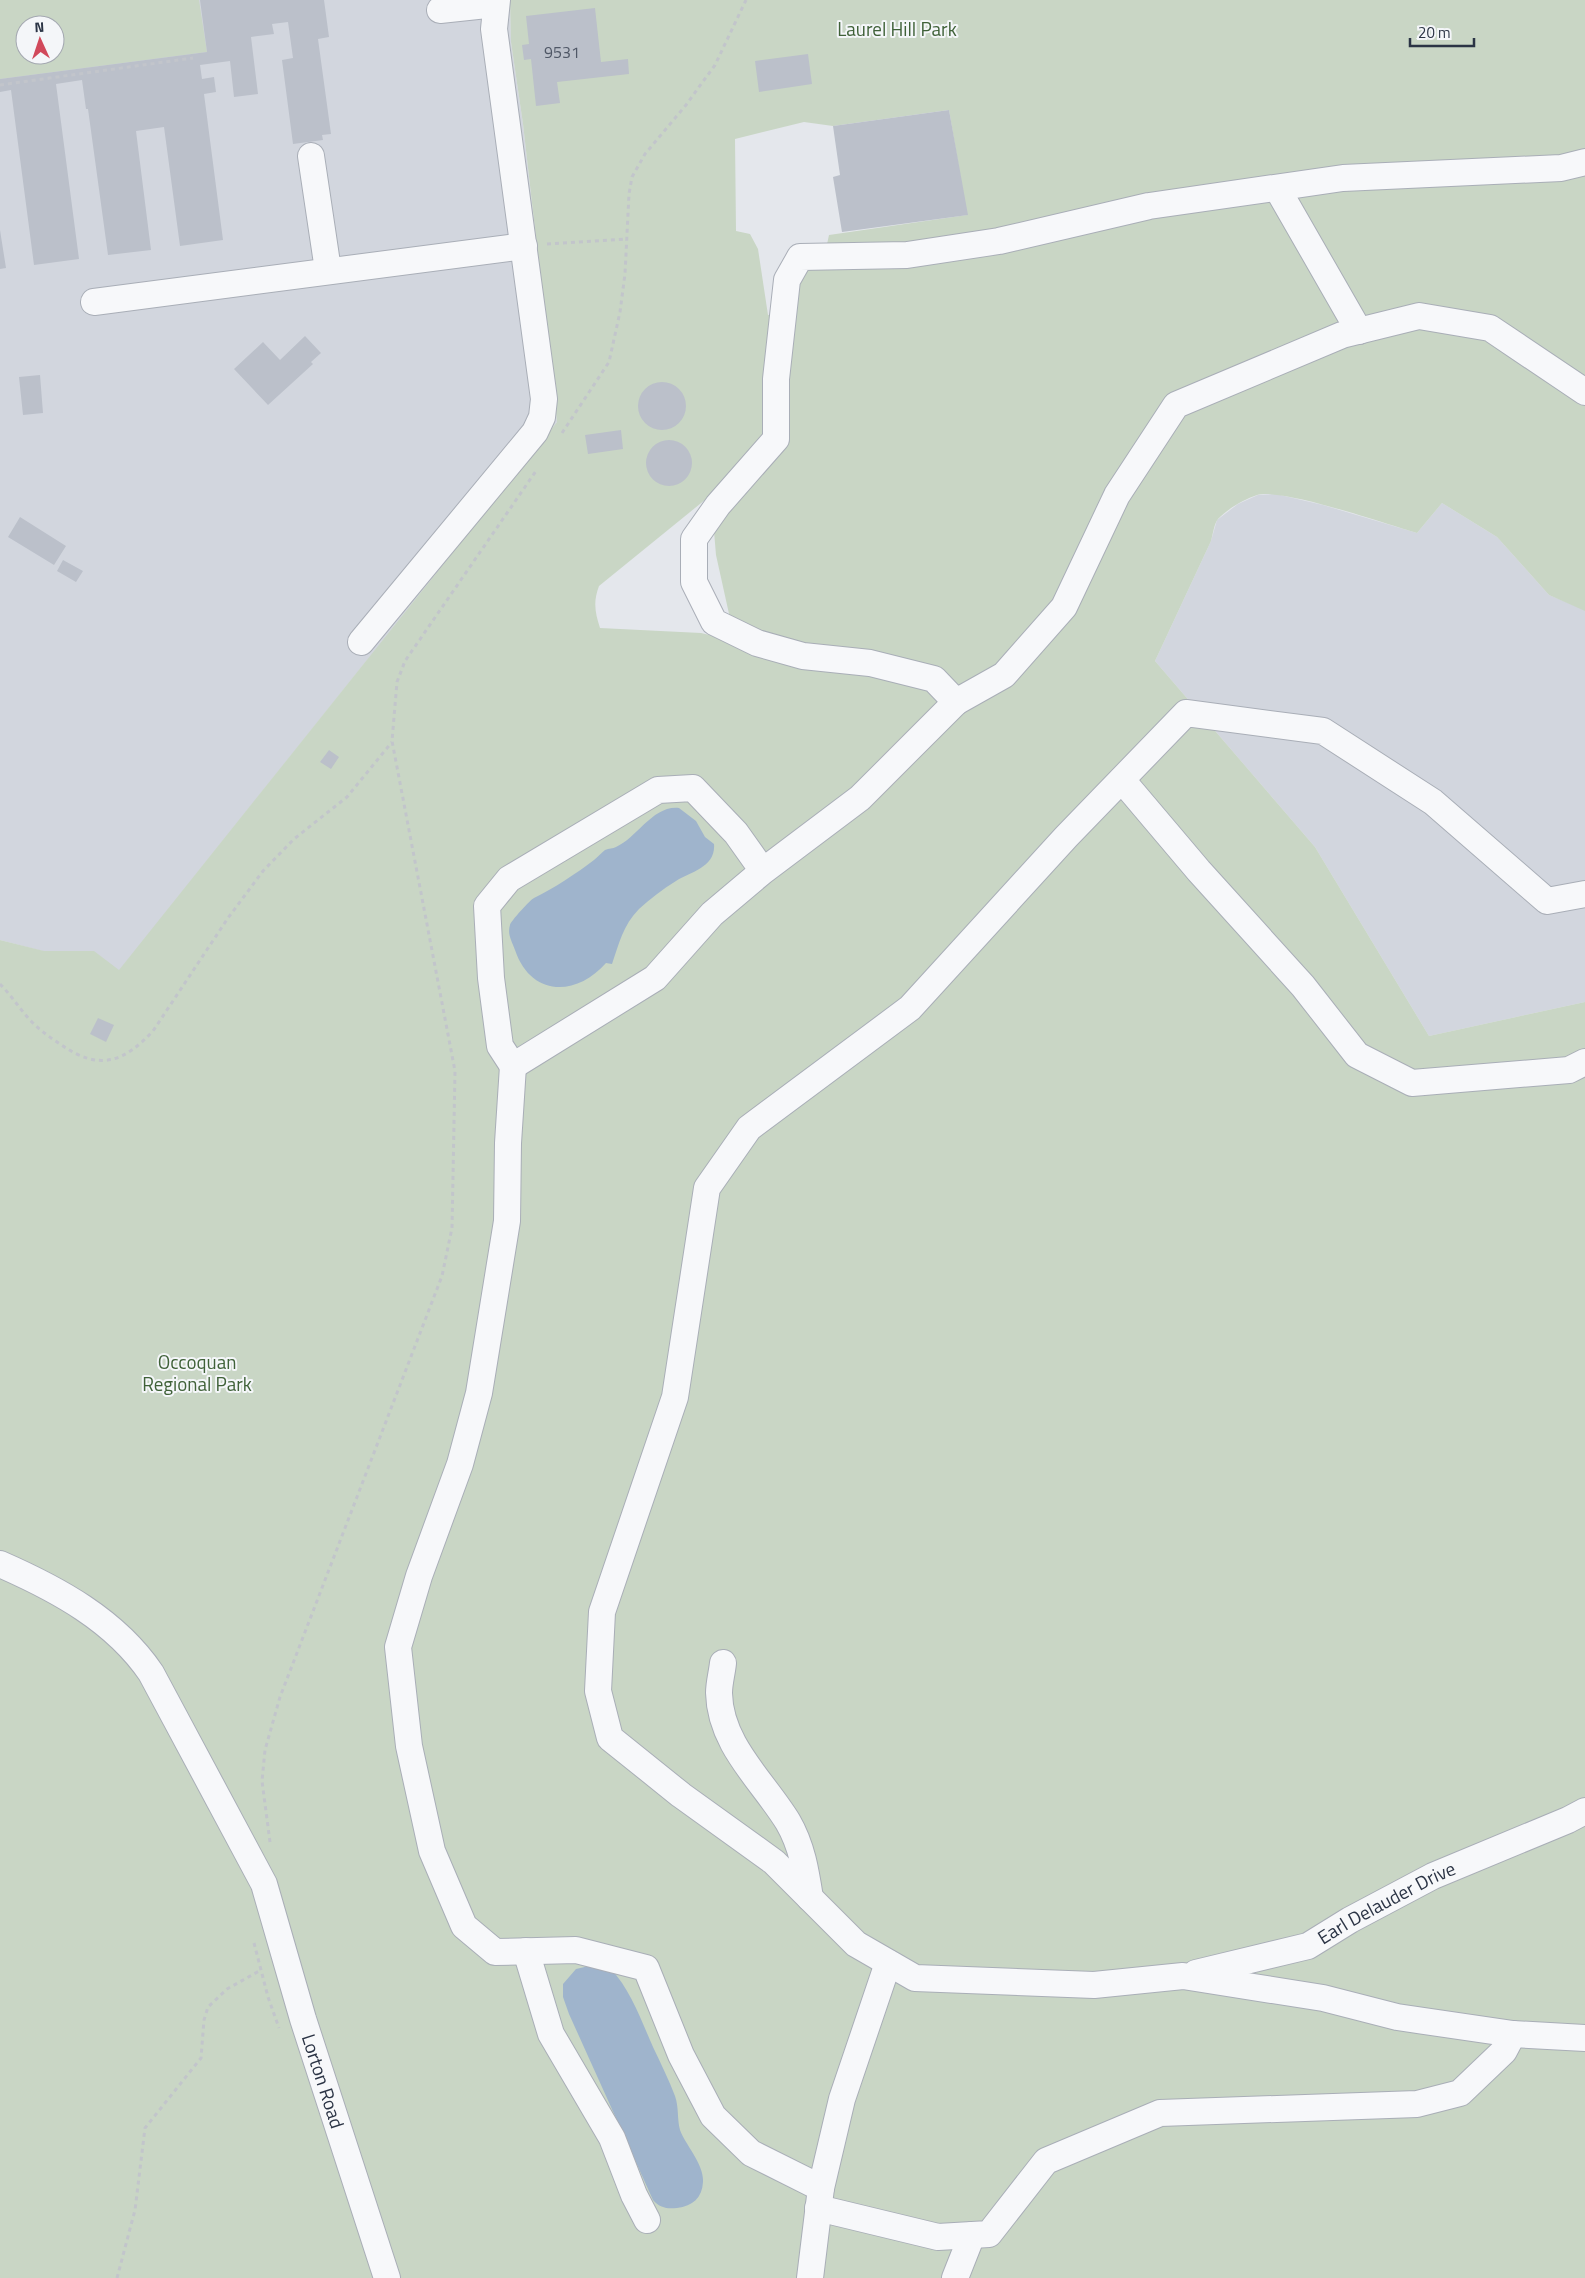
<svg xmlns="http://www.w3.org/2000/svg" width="1585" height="2278" viewBox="0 0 1585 2278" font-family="'Titillium Web',sans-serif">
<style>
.built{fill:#d2d6de;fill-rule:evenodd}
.green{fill:#c9d6c5;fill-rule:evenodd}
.water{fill:#9fb4cc}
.building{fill:#bbc0ca}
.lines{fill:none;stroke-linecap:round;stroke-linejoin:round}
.minor-casing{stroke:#a9aeb7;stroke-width:28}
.path{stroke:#c2c5cb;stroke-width:3;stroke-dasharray:4 4;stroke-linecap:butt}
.minor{stroke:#f7f8fa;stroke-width:26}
.labels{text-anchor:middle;stroke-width:4;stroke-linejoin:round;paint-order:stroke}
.number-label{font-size:16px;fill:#4f5766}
.park-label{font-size:19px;fill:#3f6138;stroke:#f4f6f9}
.street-label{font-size:19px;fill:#2b3445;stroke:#f4f6f9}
</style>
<rect width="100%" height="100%" fill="#e4e7ec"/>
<!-- built -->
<path class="built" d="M 0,0 L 510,0 L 511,42 L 523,124 L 557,422 L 119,971 L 0,940 ZM 25,25 L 55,25 L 55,55 L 25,55 Z
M 1276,494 L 1323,505 L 1417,533 L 1442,503 L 1497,537 L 1549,595 L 1585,610 L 1585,1002 L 1429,1036 L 1315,847 L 1155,661 L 1211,541 L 1217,520 L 1238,504 L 1258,495 Z"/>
<!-- green -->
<path class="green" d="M 0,0 L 199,0 L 207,52 L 0,79 ZM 25,25 L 55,25 L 55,55 L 25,55 Z
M 510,0 L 1585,0 L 1585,611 L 1549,595 L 1497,537 L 1442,503 L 1417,533 C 1386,524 1283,488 1257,495 C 1245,499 1227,509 1218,519 C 1214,524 1213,534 1211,541 L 1155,661 L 1315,847 L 1429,1036 L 1585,1002 L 1585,2278 L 0,2278 L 0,940 L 44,951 L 94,951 L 119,970 L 557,422 L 523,124 L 511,42 ZM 949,110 L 967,215 L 829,235 L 822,268 L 801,269 L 790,313 L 768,315 L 758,249 L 750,234 L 736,231 L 735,139 L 804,122 L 833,126 ZM 711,495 L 716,555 L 735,641 L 701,633 L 600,628 C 595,612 593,602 599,586 Z"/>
<!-- water -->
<path class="water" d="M 679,808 L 696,821 L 705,837 L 714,844 C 716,867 691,872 676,881 C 663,889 650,899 639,909 C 623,925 619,944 612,964 L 606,963 C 576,997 531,997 515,950 C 512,941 507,935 510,925 C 510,922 531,899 534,898 C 553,889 577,873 594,860 C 598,857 601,853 605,850 C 609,848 613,849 616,847 C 637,838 653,805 679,808 Z
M 589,1966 L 610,1968 C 631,1990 641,2020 653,2047 C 661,2064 669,2080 675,2096 C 679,2107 677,2119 680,2130 C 686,2146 704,2164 703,2182 C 702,2198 693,2206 677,2208 C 667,2209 660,2208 653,2200 L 569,2014 L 563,1997 L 563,1984 L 576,1969 Z"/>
<!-- building -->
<path class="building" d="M 200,0 L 324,0 L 329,37 L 318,39 L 331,134 L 322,135 L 323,140 L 293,144 L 282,60 L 293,58 L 288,22 L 272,24 L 274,34 L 251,37 L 258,94 L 234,97 L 230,61 L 200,65 L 202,79 L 214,77 L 216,92 L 204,94 L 223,240 L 180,246 L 164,127 L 136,131 L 151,250 L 108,255 L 88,109 L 86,109 L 82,80 L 56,84 L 79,259 L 34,265 L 11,90 L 0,92 L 0,79 L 207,52 Z
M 595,8 L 601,62 L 628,59 L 629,74 L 557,82 L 560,103 L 536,106 L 531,59 L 524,60 L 522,45 L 529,44 L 526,16 Z
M 808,54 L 812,84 L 759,92 L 755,61 Z
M 949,110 L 968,215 L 842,232 L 833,177 L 840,175 L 833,126 Z
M 0,230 L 6,268 L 0,269 Z
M 305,336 L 321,353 L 311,362 L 313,364 L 268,405 L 234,369 L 263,342 L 280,360 Z
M 40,375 L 43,413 L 23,415 L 19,377 Z
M638 406a24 24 0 1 1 48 0a24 24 0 1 1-48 0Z
M 621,430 L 623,449 L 588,454 L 585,435 Z
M646 463a23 23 0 1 1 46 0a23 23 0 1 1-46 0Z
M 20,517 L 66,546 L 54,565 L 8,537 Z
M 63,560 L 83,571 L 76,582 L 57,571 Z
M 329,750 L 339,757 L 331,769 L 320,762 Z
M 98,1018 L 114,1025 L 106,1042 L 90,1034 Z"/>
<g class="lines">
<!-- minor casing -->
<g class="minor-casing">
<g id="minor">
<path d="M 440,10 L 496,4"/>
<path d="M 311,156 L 328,270"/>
<path d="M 1585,162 L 1561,168 L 1343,178 L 1149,206 L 999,241 L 907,255 L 800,257 L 787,280 L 776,379 L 776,439 L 718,505 L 694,539 L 694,582 L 714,622 L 757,643 L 803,656 L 870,663 L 934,679 L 956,702 L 1004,675 L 1064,607 L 1117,495 L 1176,405 L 1342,335 L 1419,316 L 1490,328 L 1585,392"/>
<path d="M 1277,188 L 1359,331"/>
<path d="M 94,302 L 524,246"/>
<path d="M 361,642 L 535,432 L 542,417 L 544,399 L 494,29 L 497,0"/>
<path d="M 1122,780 L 1199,871 L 1303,986 L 1357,1055 L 1412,1083 L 1569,1070 L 1585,1062"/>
<path d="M 763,871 L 712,914 L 655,978 L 513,1066 L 500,1046 L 491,978 L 487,906 L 509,879 L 658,790 L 693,788 L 736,833 L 763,871 L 860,798 L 956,702"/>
<path d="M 1585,894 L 1547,901 L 1433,802 L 1323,731 L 1186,713 L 1066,837 L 910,1008 L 749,1128 L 707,1188 L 675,1397 L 602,1612 L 598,1691 L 610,1738 L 681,1795 L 774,1862 L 856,1944 L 915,1978 L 1094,1985 L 1183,1976 L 1323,1998 L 1397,2017 L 1513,2034 L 1585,2038"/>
<path d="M 513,1066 L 508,1143 L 507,1221 L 479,1393 L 460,1464 L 419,1576 L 398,1647 L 409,1746 L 432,1851 L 464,1926 L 495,1952 L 576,1950 L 646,1968 L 681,2055 L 713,2116 L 751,2153 L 821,2188"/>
<path id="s1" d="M 0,1564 C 57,1589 115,1620 151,1673 L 264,1884 L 303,2019 L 387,2278"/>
<path d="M 723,1663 C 722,1673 719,1683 719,1693 C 720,1745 763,1781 788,1822 C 802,1846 806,1872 810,1898"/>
<path d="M 526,1951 L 551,2034 L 612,2138 L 634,2195 L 647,2220"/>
<path id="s2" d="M 1196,1973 L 1308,1946 L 1350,1920 L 1433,1876 L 1568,1820 L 1585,1811"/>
<path d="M 818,2208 L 938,2237 L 989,2234 L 1046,2161 L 1160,2113 L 1417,2104 L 1460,2093 L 1504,2051 L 1513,2034"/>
<path d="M 810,2278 L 821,2188 L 842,2099 L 888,1963"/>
<path d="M 955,2278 L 972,2235"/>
</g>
</g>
<!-- path -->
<path class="path" d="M 0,85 L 193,58
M 547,244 L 626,239
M 562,433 L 609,362 L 620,312 L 625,274 L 629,194 L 632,177 L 645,154 L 686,105 L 715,65 L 746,0
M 0,984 C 11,995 19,1008 30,1020 C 39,1030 51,1038 63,1046 C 100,1071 124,1062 153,1031 L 228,918 L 263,871 L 294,839 L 347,797 L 392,742
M 270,1842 L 262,1781 L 265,1750 L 280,1697 L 442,1276 L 452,1228 L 455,1071 L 392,741 L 397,682 L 405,661 L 536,471
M 254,1943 L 268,1997 L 279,2028
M 117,2278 L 135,2210 L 145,2128 L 201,2058 L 204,2020 L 208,2007 L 227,1989 L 261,1970"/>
<!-- minor -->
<use href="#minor" class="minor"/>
</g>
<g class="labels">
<!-- number labels -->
<g class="number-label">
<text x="562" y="58">9531</text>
</g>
<!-- park labels -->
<g class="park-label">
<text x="897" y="36">Laurel Hill Park</text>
<text x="197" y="1369">Occoquan<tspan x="197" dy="22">Regional Park</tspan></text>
</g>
<!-- street labels -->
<g class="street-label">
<text dy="7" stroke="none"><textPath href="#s2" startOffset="205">Earl Delauder Drive</textPath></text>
<text dy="7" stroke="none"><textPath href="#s1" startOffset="634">Lorton Road</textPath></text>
</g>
</g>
<!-- north arrow -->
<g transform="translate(40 40) rotate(357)"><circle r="24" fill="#f4f6f9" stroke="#a4a8b1"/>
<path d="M0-4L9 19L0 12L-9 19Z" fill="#d1495b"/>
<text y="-8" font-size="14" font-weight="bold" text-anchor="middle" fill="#2b3445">N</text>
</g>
<!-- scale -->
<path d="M1410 38v8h64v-8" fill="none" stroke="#2b3445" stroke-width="2.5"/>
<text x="1418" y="38" font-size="15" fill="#2b3445" stroke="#f4f6f9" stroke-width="4" paint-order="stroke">20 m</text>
</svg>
